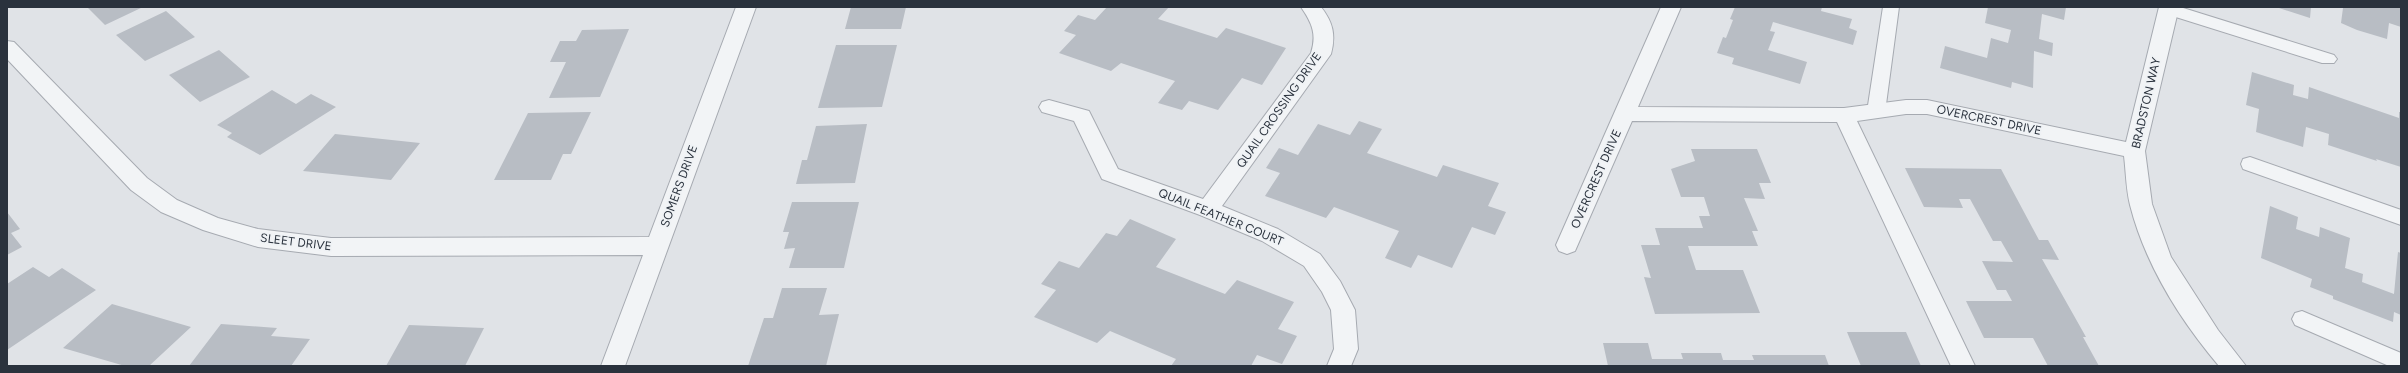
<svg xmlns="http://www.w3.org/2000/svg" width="2408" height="373" viewBox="0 0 2408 373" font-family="Figtree,sans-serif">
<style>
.building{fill:#b8bdc4}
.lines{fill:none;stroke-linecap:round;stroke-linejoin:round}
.service-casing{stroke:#a6aab1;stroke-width:2}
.minor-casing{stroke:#a6aab1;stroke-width:2}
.service{fill:#f2f4f6;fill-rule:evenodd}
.minor{fill:#f2f4f6;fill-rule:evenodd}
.labels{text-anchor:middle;stroke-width:3.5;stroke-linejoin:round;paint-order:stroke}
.street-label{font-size:12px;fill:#2a323d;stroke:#eff2f5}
</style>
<rect width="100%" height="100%" fill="#e0e3e7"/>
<!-- building -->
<path class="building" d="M 87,7 L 143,7 L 105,25 Z
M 851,7 L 906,7 L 901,29 L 845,29 Z
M 1107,7 L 1169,7 L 1158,19 L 1217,38 L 1226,28 L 1286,48 L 1262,85 L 1242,78 L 1218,110 L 1189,101 L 1182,110 L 1158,103 L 1175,81 L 1121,63 L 1111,71 L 1059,53 L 1076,35 L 1064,31 L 1078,15 L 1095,20 Z
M 1735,7 L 1822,7 L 1821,11 L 1852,19 L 1849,28 L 1857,31 L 1853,45 L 1773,22 L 1770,31 L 1775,32 L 1768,50 L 1807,62 L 1800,84 L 1732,64 L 1734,58 L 1717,53 L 1723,37 L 1726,38 L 1733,20 L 1730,19 Z
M 1988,7 L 2066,7 L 2064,20 L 2042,14 L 2039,39 L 2053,43 L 2052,56 L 2034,51 L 2033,88 L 2012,82 L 2011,88 L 1940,68 L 1945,46 L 1987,58 L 1991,38 L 2008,43 L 2011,30 L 1985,23 Z
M 2276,7 L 2311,7 L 2310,18 Z
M 2340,7 L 2401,7 L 2401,27 L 2389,23 L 2387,39 L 2357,30 L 2341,23 L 2343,8 Z
M 166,11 L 195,37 L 145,61 L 116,35 Z
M 629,29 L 600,97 L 549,98 L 566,62 L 550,62 L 560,41 L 576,41 L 582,30 Z
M 836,45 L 897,45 L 882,107 L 818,108 Z
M 219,50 L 250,77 L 200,102 L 169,75 Z
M 2252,72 L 2294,85 L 2293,95 L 2308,99 L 2309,87 L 2399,118 L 2399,112 L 2401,112 L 2401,167 L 2376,159 L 2377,161 L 2328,145 L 2329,134 L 2306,127 L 2303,147 L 2256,132 L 2259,109 L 2246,105 Z
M 272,90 L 296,104 L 311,94 L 336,107 L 260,155 L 227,137 L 232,133 L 217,125 Z
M 591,112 L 571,154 L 563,154 L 551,180 L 494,180 L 528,113 Z
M 1359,121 L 1382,129 L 1367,153 L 1437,177 L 1443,165 L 1499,183 L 1488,206 L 1506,212 L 1495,235 L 1472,227 L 1452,268 L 1418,255 L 1411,268 L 1385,258 L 1399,231 L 1334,207 L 1326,218 L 1265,196 L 1280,173 L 1266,168 L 1279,148 L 1298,155 L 1318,124 L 1350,135 Z
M 867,124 L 855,183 L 796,184 L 802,160 L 807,160 L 816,126 Z
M 335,134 L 420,143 L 391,180 L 303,171 Z
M 1691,149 L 1757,149 L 1771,183 L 1759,183 L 1765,199 L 1744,198 L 1758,231 L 1752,231 L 1758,246 L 1688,246 L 1696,270 L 1743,270 L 1760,313 L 1655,314 L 1644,277 L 1651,278 L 1641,245 L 1660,245 L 1655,228 L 1703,228 L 1699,216 L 1710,216 L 1704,197 L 1681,197 L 1671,169 L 1695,161 Z
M 1905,168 L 2001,169 L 2039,240 L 2048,240 L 2059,260 L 2042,259 L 2086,337 L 2083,337 L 2099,366 L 2048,366 L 2033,338 L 1984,338 L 1966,301 L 2012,301 L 2006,290 L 1997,290 L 1982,261 L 2013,262 L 2001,241 L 1993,241 L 1970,199 L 1959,199 L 1963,208 L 1924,207 Z
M 792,202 L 859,202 L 844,268 L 789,268 L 795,248 L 784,249 L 789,232 L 783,232 Z
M 2270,206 L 2298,217 L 2296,229 L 2319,237 L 2320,227 L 2350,238 L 2345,268 L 2363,274 L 2362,282 L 2394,294 L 2398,252 L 2401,253 L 2401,315 L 2394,312 L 2393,322 L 2333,299 L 2333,296 L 2310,287 L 2312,279 L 2261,258 Z
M 7,212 L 20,229 L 11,233 L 22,247 L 7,255 Z
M 1130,219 L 1176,239 L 1156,267 L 1225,294 L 1237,280 L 1294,302 L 1278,329 L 1297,336 L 1282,364 L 1257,355 L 1251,366 L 1171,366 L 1176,359 L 1110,331 L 1097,343 L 1034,317 L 1056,290 L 1041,284 L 1059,261 L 1079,268 L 1106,233 L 1117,236 Z
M 33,267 L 49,277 L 62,268 L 96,290 L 7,350 L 7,284 Z
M 782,288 L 827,288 L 819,315 L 839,314 L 826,366 L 748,366 L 764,318 L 773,318 Z
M 112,304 L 191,327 L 149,366 L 125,366 L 63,348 Z
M 221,324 L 277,328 L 271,336 L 310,339 L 291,366 L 189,366 Z
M 409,325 L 484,328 L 465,366 L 386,366 Z
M 1847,332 L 1906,332 L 1921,366 L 1861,366 Z
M 1603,343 L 1648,343 L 1652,359 L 1683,359 L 1681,353 L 1721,353 L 1723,360 L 1754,360 L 1752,355 L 1825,355 L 1829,366 L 1608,366 Z"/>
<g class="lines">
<!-- service casing -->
<g class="service-casing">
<path id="service" d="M 1883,7 L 1899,7 L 1885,112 L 1882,116 L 1876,118 L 1870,116 L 1867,112 Z
M 2162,7 L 2180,7 L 2334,55 L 2337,59 L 2334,63 L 2322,63 L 2163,13 Z
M 2250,157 L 2401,210 L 2401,225 L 2243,169 L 2241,164 L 2243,159 Z
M 2302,311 L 2401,353 L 2401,366 L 2389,366 L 2295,325 L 2292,319 L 2295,313 Z"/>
</g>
<!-- minor casing -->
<g class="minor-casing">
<path id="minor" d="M 736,7 L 756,7 L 625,366 L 601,366 L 643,255 L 331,256 L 258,247 L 203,230 L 161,212 L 131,190 L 7,59 L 7,41 L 14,42 L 147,178 L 177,200 L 218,218 L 258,229 L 331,238 L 649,237 Z
M 1301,7 L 1321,7 C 1333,22 1336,35 1331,54 L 1222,206 L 1278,229 L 1320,254 L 1340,281 L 1355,310 L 1358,349 L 1351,366 L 1327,366 L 1334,349 L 1331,310 L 1322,292 L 1304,266 L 1262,241 L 1200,215 L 1102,179 L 1074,121 L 1042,112 L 1039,107 L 1042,102 L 1049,100 L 1089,111 L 1118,169 L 1203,199 L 1311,53 C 1317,34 1312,23 1301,7 Z
M 1661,7 L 1681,7 L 1638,107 L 1844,108 L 1906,100 L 1927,100 L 2126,142 L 2159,7 L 2179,7 L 2145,151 L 2152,204 L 2171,257 L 2218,330 L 2246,366 L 2219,366 C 2180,320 2145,264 2130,205 C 2126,189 2126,172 2124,156 L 1927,114 L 1906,114 L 1857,121 L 1975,366 L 1951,366 L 1837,122 L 1632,121 L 1575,251 L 1567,254 L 1559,251 L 1556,245 Z"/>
</g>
<!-- service -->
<use href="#service" class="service"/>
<!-- minor -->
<use href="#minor" class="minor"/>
</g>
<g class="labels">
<!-- street labels -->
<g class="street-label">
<text transform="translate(2146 103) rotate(-77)" y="4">BRADSTON WAY</text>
<text transform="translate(1279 110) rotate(-55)" y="4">QUAIL CROSSING DRIVE</text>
<text transform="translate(1989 120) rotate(12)" y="4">OVERCREST DRIVE</text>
<text transform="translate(1596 179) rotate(-66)" y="4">OVERCREST DRIVE</text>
<text transform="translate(679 186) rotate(-70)" y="4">SOMERS DRIVE</text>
<text transform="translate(1221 217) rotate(22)" y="4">QUAIL FEATHER COURT</text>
<text transform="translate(296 242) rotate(7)" y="4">SLEET DRIVE</text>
</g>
</g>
<!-- border -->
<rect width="2408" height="373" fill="none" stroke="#2a323d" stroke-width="16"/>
</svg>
